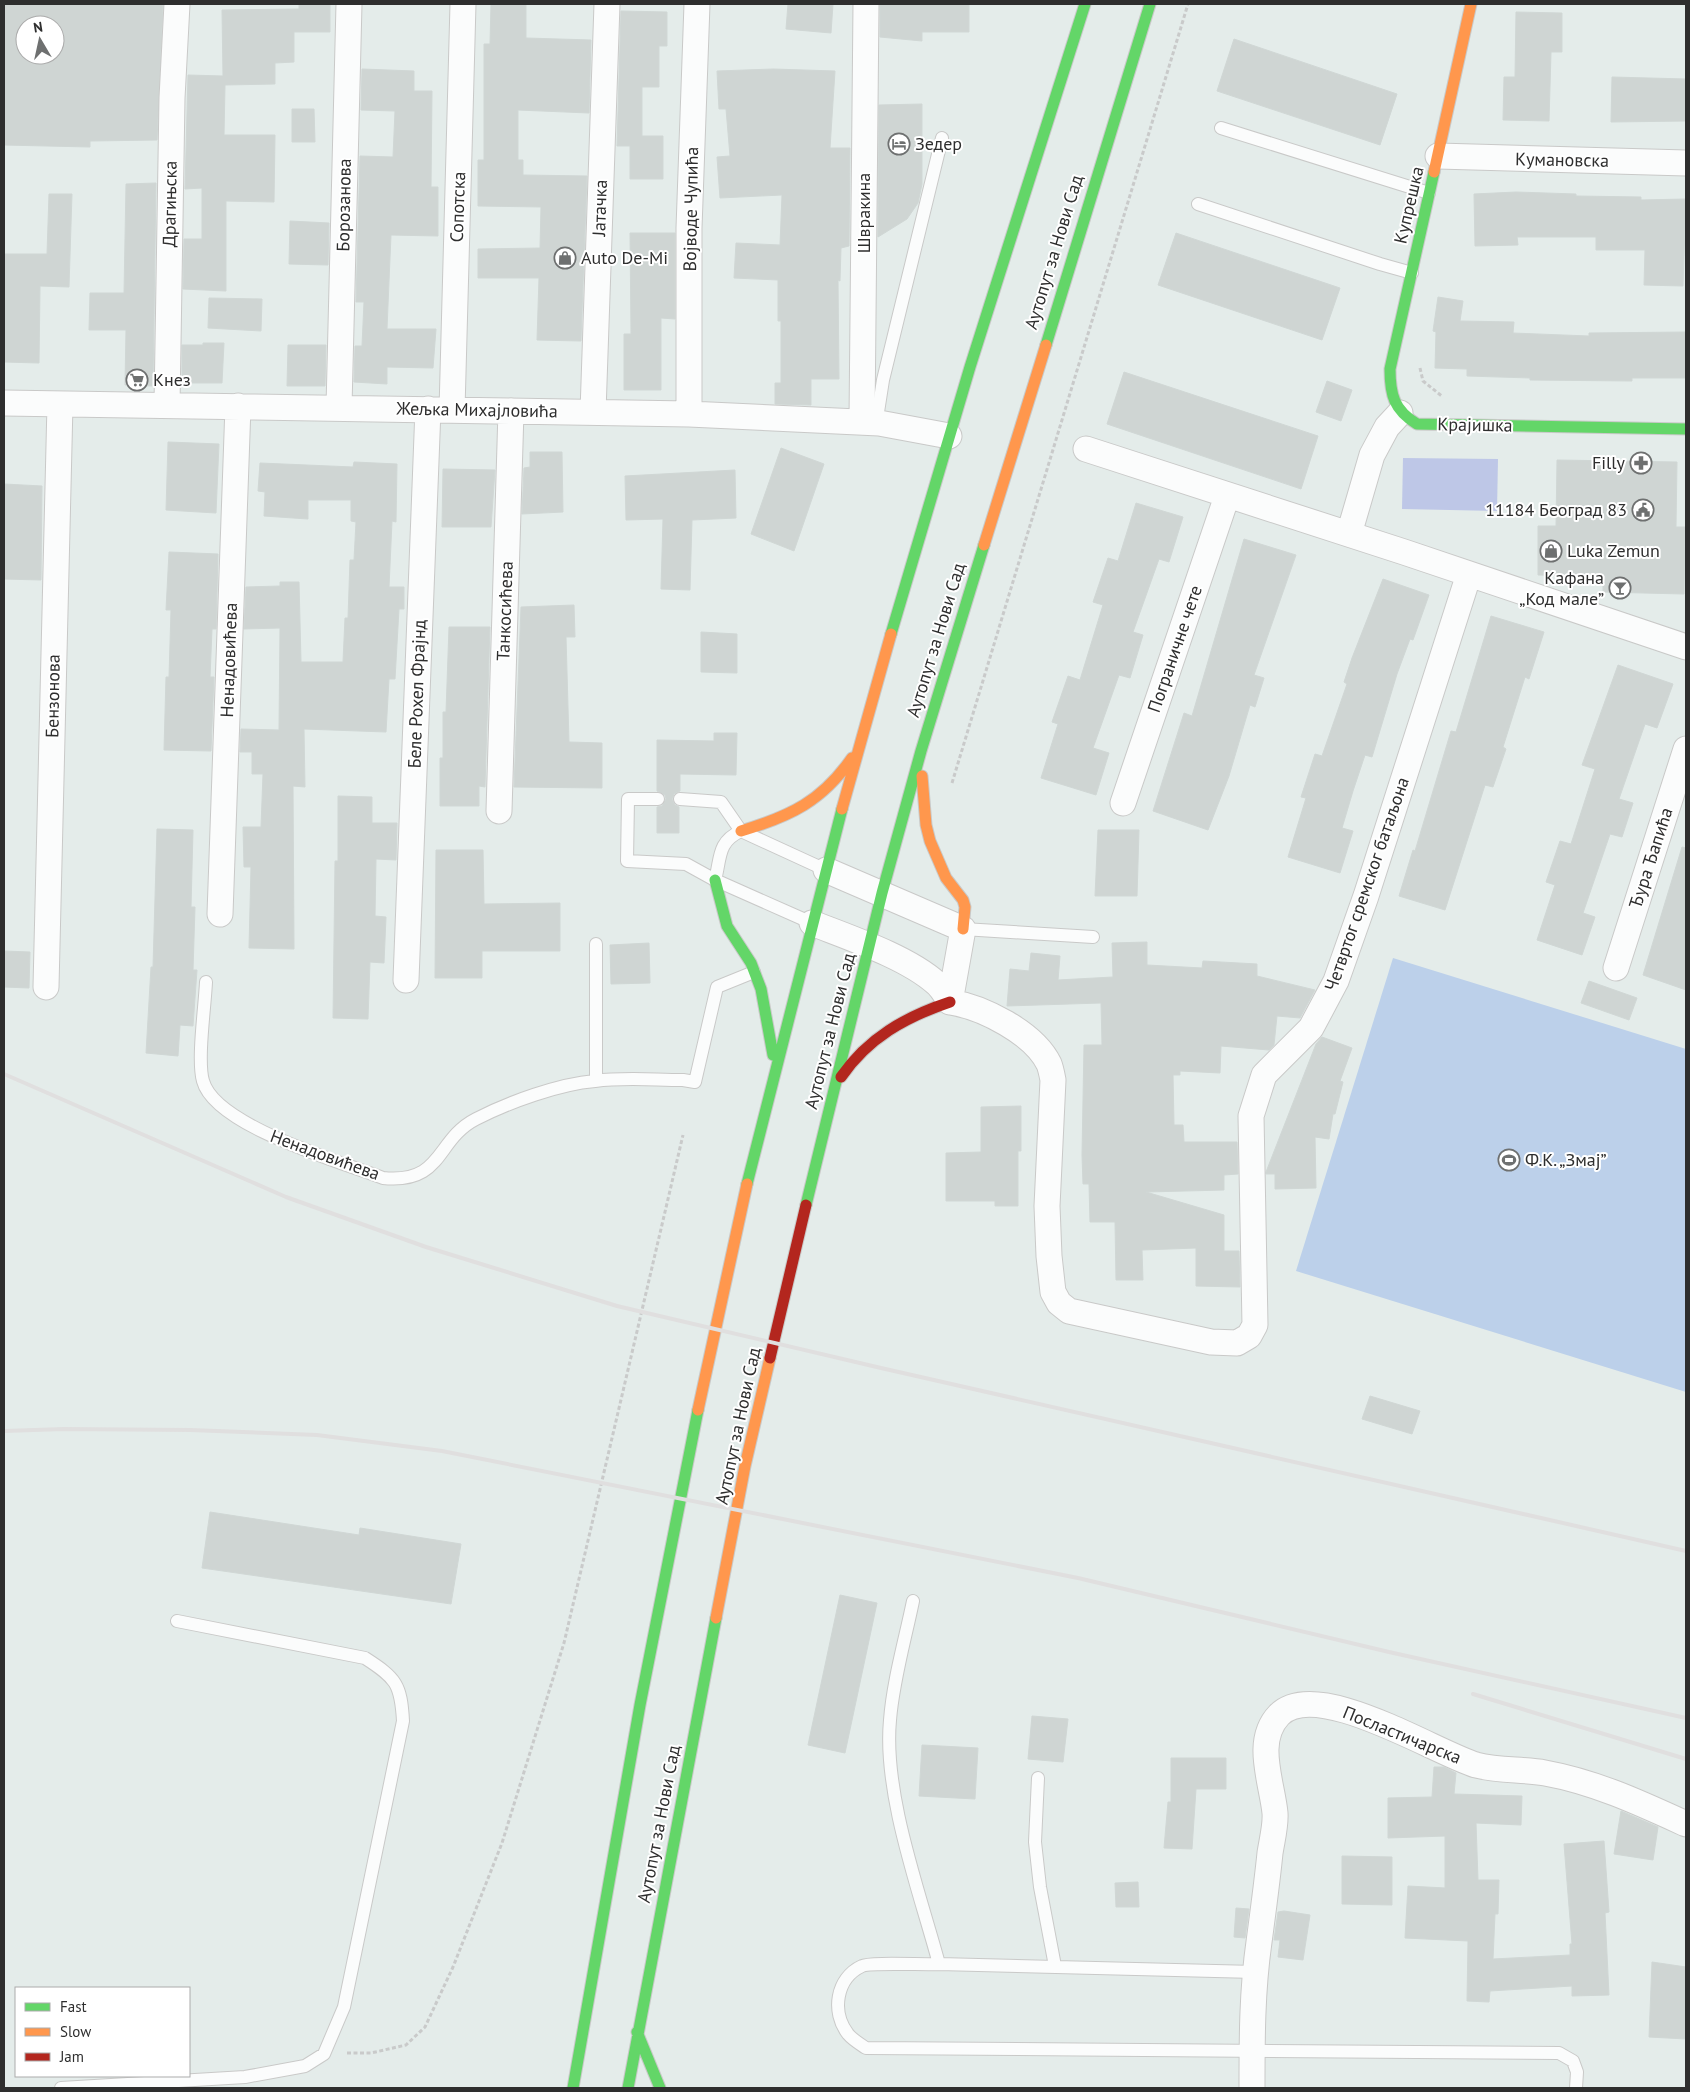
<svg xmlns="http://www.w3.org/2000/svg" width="1690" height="2092" viewBox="0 0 1690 2092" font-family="'PT Sans',sans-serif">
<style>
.green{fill:#bec7e7}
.pitch{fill:#bcd0ea}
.building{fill:#cfd5d3;stroke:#d0d7d5;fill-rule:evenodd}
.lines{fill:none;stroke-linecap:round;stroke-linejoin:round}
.lane-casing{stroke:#c9c9c8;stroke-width:14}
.street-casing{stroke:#c9c9c8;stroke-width:27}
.fast-casing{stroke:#c9c9c8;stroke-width:13}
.slow-casing{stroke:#c9c9c8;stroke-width:13}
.jam-casing{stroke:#c9c9c8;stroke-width:13}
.path{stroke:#c9caca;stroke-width:3;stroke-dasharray:4 2.5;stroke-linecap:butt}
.lane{stroke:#fbfcfc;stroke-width:12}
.street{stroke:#fbfcfc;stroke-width:25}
.fast{stroke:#63d668;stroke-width:11}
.slow{stroke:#ff974d;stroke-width:11}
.jam{stroke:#b3261e;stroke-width:11}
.rail{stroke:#e0dfdf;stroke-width:4}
.labels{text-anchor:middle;stroke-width:4;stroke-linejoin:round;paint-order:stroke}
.poi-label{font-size:18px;fill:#2e2e2e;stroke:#fff;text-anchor:start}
.street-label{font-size:18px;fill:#2e2e2e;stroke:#fff}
</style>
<rect width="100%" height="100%" fill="#e4ecea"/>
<!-- green -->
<path class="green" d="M 1403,458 L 1498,459 L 1497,511 L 1402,509 Z"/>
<!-- pitch -->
<path class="pitch" d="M 1393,958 L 1686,1049 L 1686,1392 L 1296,1271 Z"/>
<!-- building -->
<path class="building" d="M 4,4 L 163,4 L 157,140 L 90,141 L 90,147 L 4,145 ZM 25,25 L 55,25 L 55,55 L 25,55 Z
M 299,4 L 330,4 L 330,32 L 294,32 L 294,62 L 275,63 L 275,84 L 225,85 L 224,135 L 275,135 L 274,202 L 226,201 L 226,291 L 183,289 L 184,239 L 202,239 L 202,188 L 185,189 L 188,75 L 223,76 L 222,10 L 299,9 Z
M 491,4 L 526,4 L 526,38 L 591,40 L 589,113 L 518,110 L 518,160 L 523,160 L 523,175 L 587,176 L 581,341 L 537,340 L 539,278 L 478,278 L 478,249 L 540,248 L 541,207 L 478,206 L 478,160 L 484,160 L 484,44 L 490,44 Z
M 788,4 L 833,4 L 831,33 L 786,29 Z
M 880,4 L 969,4 L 969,32 L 922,32 L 922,41 L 880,37 Z
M 621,11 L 667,12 L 667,46 L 659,46 L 659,87 L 642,87 L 642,136 L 663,136 L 663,179 L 630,179 L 630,146 L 617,146 Z
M 1516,12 L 1562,13 L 1562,52 L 1551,52 L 1549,121 L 1503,120 L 1504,77 L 1515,77 Z
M 1234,39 L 1397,94 L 1380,145 L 1217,91 Z
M 362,69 L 414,71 L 414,91 L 432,91 L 431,187 L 438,187 L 438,236 L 391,235 L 387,329 L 436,329 L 433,368 L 387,367 L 387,384 L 354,382 L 355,346 L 362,346 L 364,302 L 356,302 L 360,156 L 393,157 L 395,111 L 361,110 Z
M 773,69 L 835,71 L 830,148 L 850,148 L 849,246 L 841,248 L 840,281 L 838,280 L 839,379 L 811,379 L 811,405 L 775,404 L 775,383 L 781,383 L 781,321 L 778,321 L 778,280 L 734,278 L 736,243 L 780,245 L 782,195 L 720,198 L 717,157 L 730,156 L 726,109 L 719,109 L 717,71 Z
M 1612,77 L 1686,79 L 1686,121 L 1611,122 Z
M 922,104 L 922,184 L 918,203 L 907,219 L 878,237 L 879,105 Z
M 292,109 L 314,109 L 315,142 L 292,142 Z
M 156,183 L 153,386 L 125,385 L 126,330 L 89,330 L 90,293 L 124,293 L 126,184 Z
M 1516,192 L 1576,194 L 1576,196 L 1641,197 L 1641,200 L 1686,199 L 1683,286 L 1644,285 L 1645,250 L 1596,250 L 1596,237 L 1517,237 L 1518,245 L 1475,246 L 1474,194 Z
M 49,194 L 72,194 L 69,287 L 40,286 L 39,363 L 4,362 L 4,254 L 47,254 Z
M 290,221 L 329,223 L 328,265 L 289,264 Z
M 630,233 L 675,233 L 675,319 L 661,318 L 661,390 L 624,390 L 624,334 L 631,334 Z
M 1176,233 L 1340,288 L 1322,340 L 1158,285 Z
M 1438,297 L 1463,301 L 1460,321 L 1514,322 L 1513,333 L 1589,336 L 1589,333 L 1686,332 L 1686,378 L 1632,378 L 1632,381 L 1530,380 L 1530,378 L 1467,376 L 1467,369 L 1435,368 L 1436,332 L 1433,331 Z
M 209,298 L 262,299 L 261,331 L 208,328 Z
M 203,343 L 224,343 L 222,383 L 182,383 L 182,345 L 203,345 Z
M 288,345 L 326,345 L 325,386 L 287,386 Z
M 1124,372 L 1318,436 L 1301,489 L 1107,424 Z
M 1327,381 L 1352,390 L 1341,421 L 1316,412 Z
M 168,442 L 219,444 L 216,513 L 166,510 Z
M 781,448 L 824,464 L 794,551 L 751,534 Z
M 530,452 L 562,452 L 563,512 L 522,514 L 524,468 L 530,467 Z
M 1557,460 L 1677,462 L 1676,527 L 1685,527 L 1684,594 L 1603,592 L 1603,576 L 1538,575 L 1538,526 L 1556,526 Z
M 354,462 L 397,464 L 396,522 L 392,521 L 389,587 L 404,587 L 404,609 L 399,609 L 395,679 L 389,679 L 386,732 L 304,729 L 305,787 L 293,786 L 294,949 L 249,948 L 251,867 L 244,867 L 243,827 L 261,827 L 263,774 L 252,774 L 252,752 L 240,752 L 241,729 L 279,730 L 280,628 L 244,629 L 246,587 L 280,586 L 280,582 L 299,582 L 301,662 L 343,662 L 345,618 L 348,618 L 350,560 L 354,560 L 356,522 L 351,521 L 351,500 L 308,500 L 308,519 L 264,516 L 265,492 L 258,491 L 260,463 L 353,467 Z
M 443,469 L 495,470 L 491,527 L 442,527 Z
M 735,470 L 736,518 L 692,520 L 690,590 L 661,589 L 663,519 L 626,520 L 625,476 Z
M 4,484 L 42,486 L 41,580 L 4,579 Z
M 1136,503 L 1183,517 L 1169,562 L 1159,559 L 1133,632 L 1143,635 L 1130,678 L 1119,675 L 1093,748 L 1109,753 L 1096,795 L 1041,778 L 1058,724 L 1052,722 L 1068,676 L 1080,680 L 1103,605 L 1093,602 L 1108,558 L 1118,561 Z
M 1244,539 L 1296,555 L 1254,675 L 1264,678 L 1255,707 L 1250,705 L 1229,776 L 1208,830 L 1153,811 L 1184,713 L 1192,716 Z
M 169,552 L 218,554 L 216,629 L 212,629 L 210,677 L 214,677 L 211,751 L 164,750 L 166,677 L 169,677 L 171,610 L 166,610 Z
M 1383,579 L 1429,595 L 1413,640 L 1410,639 L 1397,674 L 1372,757 L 1365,755 L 1353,791 L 1342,828 L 1353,831 L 1340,873 L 1288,857 L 1306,798 L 1301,797 L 1315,754 L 1322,756 L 1347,684 L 1344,682 L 1352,658 Z
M 574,605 L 575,637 L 566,637 L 569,742 L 602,743 L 602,788 L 514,787 L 521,607 Z
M 1491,616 L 1544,632 L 1529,679 L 1525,677 L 1503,747 L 1506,749 L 1493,787 L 1485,785 L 1445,910 L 1399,896 L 1413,850 L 1415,851 L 1451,731 L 1456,732 Z
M 449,627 L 490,627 L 485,787 L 479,786 L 479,806 L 440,806 L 440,758 L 443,758 L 443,712 L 446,712 Z
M 701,632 L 737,634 L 737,673 L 701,672 Z
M 1618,665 L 1673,684 L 1657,728 L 1645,724 L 1619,799 L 1633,803 L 1622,837 L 1610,834 L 1583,913 L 1595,917 L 1582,955 L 1537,940 L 1555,885 L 1546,882 L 1560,841 L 1571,844 L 1595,769 L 1582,765 Z
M 714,733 L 737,733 L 736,775 L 680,774 L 680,791 L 674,794 L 672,799 L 675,805 L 679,807 L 679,833 L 657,833 L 657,807 L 662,806 L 666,799 L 665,795 L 657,791 L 657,740 L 714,741 Z
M 338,796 L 372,797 L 372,823 L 397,823 L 396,860 L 376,859 L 375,916 L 386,917 L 384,963 L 370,962 L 368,1019 L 333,1018 L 335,861 L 338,861 Z
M 157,829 L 193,830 L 191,907 L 195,907 L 193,970 L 197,970 L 193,1026 L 180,1025 L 178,1056 L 146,1053 L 151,967 L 153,967 Z
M 1098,830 L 1139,830 L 1137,896 L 1095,896 Z
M 1682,847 L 1686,848 L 1686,990 L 1643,975 Z
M 436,850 L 483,850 L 484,904 L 560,903 L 560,951 L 482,951 L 482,978 L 435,978 Z
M 1147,942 L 1147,965 L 1202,968 L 1203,961 L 1257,964 L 1257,976 L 1315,990 L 1300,1018 L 1277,1016 L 1274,1045 L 1269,1050 L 1221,1046 L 1220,1073 L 1180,1071 L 1180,1075 L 1173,1075 L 1174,1125 L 1183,1125 L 1184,1142 L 1237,1142 L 1238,1174 L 1224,1175 L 1224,1190 L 1146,1192 L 1224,1215 L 1224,1251 L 1239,1251 L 1240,1287 L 1196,1286 L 1196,1248 L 1142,1250 L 1143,1280 L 1116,1280 L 1115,1222 L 1090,1222 L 1089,1184 L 1083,1184 L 1082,1155 L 1084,1045 L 1102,1045 L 1101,1003 L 1007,1006 L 1010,969 L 1029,971 L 1031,953 L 1060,956 L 1058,980 L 1113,977 L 1112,943 Z
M 649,943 L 650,983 L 611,984 L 610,945 Z
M 4,951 L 30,952 L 29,988 L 4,987 Z
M 1589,981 L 1637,998 L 1629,1020 L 1581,1003 Z
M 1322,1037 L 1352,1048 L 1340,1081 L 1343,1082 L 1335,1114 L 1333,1114 L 1329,1139 L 1315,1137 L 1316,1188 L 1275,1189 L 1275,1174 L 1266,1174 L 1266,1172 L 1316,1044 Z
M 1021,1106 L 1021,1151 L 1018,1151 L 1018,1206 L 995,1206 L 995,1201 L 946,1201 L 946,1153 L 981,1152 L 981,1107 Z
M 1370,1396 L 1420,1411 L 1412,1434 L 1362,1419 Z
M 210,1512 L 359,1535 L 360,1528 L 461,1544 L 451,1604 L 202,1568 Z
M 840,1595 L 877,1603 L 845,1753 L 808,1745 Z
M 1032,1716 L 1068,1719 L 1063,1762 L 1028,1759 Z
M 922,1745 L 978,1748 L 975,1799 L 919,1796 Z
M 1171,1758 L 1226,1758 L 1226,1789 L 1196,1789 L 1192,1849 L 1164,1848 L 1168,1802 L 1171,1802 Z
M 1434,1767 L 1444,1767 L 1456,1773 L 1454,1794 L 1522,1796 L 1521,1825 L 1476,1823 L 1478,1880 L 1499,1880 L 1498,1914 L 1495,1914 L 1493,1959 L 1570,1955 L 1570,1944 L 1572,1944 L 1564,1844 L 1604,1841 L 1609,1912 L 1605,1913 L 1609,1995 L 1572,1996 L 1572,1986 L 1490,1991 L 1489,2002 L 1467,2001 L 1468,1941 L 1405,1938 L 1408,1886 L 1445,1888 L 1445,1836 L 1388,1838 L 1388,1798 L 1432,1797 Z
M 1621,1811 L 1658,1827 L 1653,1860 L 1614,1854 Z
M 1342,1856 L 1392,1857 L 1392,1905 L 1342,1904 Z
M 1138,1882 L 1139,1907 L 1116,1907 L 1115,1883 Z
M 1236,1908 L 1249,1909 L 1245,1938 L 1234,1937 Z
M 1284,1911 L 1310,1915 L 1303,1960 L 1278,1957 L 1280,1940 L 1274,1940 L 1278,1912 Z
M 1652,1962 L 1686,1967 L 1686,2039 L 1649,2037 Z"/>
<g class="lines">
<!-- lane casing -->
<g class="lane-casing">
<path id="lane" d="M 1221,128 L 1429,193
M 1198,204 L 1380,264 L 1412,273
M 879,423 L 878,412 L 883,380 L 942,138
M 658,799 L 628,799 L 627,861 L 686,864 L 715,880
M 680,799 L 721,802 L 741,831
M 812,923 L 715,880 C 721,858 717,842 741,831 L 826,870
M 963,929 L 1093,937
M 206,982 C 205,1006 197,1060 203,1081 C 215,1126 341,1162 383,1178 C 444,1184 435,1140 476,1119 C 509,1102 559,1084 595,1081 C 624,1077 654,1080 683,1080 L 695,1082 L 717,987 L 754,972
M 596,1080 L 596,944
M 913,1601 C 905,1640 893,1681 890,1720 C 883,1794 920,1893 939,1964 L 1255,1972
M 1038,1778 L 1035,1842 L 1040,1887 L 1055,1966
M 939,1964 C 927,1965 870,1962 862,1966 C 836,1978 831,2012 848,2034 C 853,2040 860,2044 866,2048 L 1559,2053 L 1573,2061 L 1577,2072 L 1576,2088
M 61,2088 L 245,2077 L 305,2066 L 324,2054 L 344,2007 L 403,1721 C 401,1684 396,1678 365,1658 L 177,1621"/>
</g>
<!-- street casing -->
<g class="street-casing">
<path id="street" d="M 1438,156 L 1686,163
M 4,403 L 689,414 L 879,423 L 949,436
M 167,405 L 172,98 L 177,4
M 339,407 L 349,4
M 452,410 L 463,4
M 593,412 L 607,4
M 689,414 L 689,228 L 697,4
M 862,421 L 866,4
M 1086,449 L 1404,552 L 1686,647
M 1349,534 L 1372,455 L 1387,427 L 1400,413
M 1123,803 L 1227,496
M 499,811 L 511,411
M 826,870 L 963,929 L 950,1002
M 220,914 L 238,406
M 812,923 C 850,938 907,957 936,983 C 942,988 946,996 950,1002
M 1616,968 L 1686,749
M 406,980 L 428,409
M 46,987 L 60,404
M 950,1002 C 983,1007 1034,1033 1049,1064 C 1051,1069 1052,1075 1053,1080 L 1047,1206 L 1049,1256 L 1053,1292 L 1059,1303 L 1069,1311 L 1211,1342 L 1237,1343 L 1249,1336 L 1255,1325 L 1251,1116 L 1264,1075 L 1311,1028 L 1336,981 L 1366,896 L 1469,574
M 1252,2088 C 1252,2039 1252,1991 1259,1942 C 1263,1912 1267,1883 1270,1853 C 1272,1840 1276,1825 1275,1813 C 1272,1782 1254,1741 1279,1715 C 1316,1677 1434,1752 1476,1765 C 1499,1771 1522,1769 1545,1773 C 1595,1782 1640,1803 1686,1824"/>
</g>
<!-- fast casing -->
<g class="fast-casing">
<path id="fast" d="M 1434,172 L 1390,369 C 1390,395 1394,410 1417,424 L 1686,429
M 1046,345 L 1150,4
M 891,634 L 970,367 L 1085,4
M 715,880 L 727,926 L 751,963 L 761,989 L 773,1055
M 747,1184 L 842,809
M 806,1205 L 882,893 L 921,751 L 984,545
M 637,2032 L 660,2088
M 573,2088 L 640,1705 L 698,1410
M 628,2088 L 716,1618"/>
</g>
<!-- slow casing -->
<g class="slow-casing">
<path id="slow" d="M 1434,172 L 1471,4
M 984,545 L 1046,345
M 922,776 L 926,825 L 930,841 L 946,878 L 963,900 L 965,907 L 963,929
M 842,809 L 891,634
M 741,831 C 791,816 822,801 852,758
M 698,1410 L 747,1184
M 716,1618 L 745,1466 L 770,1358"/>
</g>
<!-- jam casing -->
<g class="jam-casing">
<path id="jam" d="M 841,1077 C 868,1038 905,1017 950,1002
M 770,1358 L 806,1205"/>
</g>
<!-- path -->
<path class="path" d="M 1420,368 L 1423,381 L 1443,397
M 952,783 L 1188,4
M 347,2053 L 371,2053 L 406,2045 L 425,2027 L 453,1967 L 502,1843 L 564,1643 L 683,1135"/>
<!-- lane -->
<use href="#lane" class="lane"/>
<!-- street -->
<use href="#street" class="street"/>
<!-- fast -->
<use href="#fast" class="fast"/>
<!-- slow -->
<use href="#slow" class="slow"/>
<!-- jam -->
<use href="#jam" class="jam"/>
<!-- rail -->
<path class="rail" d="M 4,1074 L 286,1197 L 426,1247 L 617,1306 L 881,1368 L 1686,1551
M 4,1431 L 64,1429 L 190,1430 L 317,1435 L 442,1451 L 1078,1578 L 1389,1652 L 1686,1718
M 1473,1694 L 1686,1759"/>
</g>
<!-- icons -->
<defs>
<g id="hotel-ring" transform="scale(1.125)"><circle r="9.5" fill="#fff" stroke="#6e7070" stroke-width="1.5"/><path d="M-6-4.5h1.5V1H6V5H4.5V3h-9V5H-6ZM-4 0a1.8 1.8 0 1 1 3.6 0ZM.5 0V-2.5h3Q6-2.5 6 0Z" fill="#6e7070"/></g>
<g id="shop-ring" transform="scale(1.125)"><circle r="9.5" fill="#fff" stroke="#6e7070" stroke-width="1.5"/><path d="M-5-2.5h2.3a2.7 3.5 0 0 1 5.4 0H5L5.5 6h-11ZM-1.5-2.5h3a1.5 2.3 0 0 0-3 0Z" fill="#6e7070"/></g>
<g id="supermarket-ring" transform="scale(1.125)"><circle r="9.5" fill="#fff" stroke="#6e7070" stroke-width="1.5"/><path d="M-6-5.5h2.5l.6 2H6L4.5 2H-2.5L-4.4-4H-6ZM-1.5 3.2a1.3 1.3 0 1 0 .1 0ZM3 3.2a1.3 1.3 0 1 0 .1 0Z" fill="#6e7070"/></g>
<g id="pharmacy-ring" transform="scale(1.125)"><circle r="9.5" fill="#fff" stroke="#6e7070" stroke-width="1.5"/><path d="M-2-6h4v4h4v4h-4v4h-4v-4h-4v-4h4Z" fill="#6e7070"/></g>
<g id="civic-ring" transform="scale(1.125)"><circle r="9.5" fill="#fff" stroke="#6e7070" stroke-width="1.5"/><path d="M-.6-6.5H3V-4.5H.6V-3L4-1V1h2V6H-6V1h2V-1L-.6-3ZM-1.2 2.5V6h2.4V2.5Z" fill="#6e7070"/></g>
<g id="bar-ring" transform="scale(1.125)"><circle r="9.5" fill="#fff" stroke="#6e7070" stroke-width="1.5"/><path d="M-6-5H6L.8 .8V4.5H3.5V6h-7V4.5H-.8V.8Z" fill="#6e7070"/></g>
<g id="stadium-ring" transform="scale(1.125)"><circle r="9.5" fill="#fff" stroke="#6e7070" stroke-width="1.5"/><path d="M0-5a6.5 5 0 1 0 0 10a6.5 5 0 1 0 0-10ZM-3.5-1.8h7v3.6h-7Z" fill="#6e7070"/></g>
</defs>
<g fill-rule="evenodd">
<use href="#hotel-ring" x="899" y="144"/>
<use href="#shop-ring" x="565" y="258"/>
<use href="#supermarket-ring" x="137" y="380"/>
<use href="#pharmacy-ring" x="1641" y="463"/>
<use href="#civic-ring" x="1643" y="510"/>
<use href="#shop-ring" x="1551" y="551"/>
<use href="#bar-ring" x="1620" y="588"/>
<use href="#stadium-ring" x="1509" y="1160"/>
</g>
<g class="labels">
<!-- poi labels -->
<g class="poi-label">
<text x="915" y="150">Зедер</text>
<text x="581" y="264">Auto De-Mi</text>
<text x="153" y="386">Кнез</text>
<text x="1625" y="469" text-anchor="end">Filly</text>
<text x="1627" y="516" text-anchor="end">11184 Београд 83</text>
<text x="1567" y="557">Luka Zemun</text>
<text x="1604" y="584" text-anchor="end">Кафана<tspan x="1604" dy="21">„Код мале”</tspan></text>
<text x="1525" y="1166">Ф.К. „Змај”</text>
</g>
<!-- street labels -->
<g class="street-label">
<text transform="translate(1562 160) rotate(1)" y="6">Кумановска</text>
<text transform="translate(170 204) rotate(-89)" y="6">Драгињска</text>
<text transform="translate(344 205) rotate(-89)" y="6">Борозанова</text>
<text transform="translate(1409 205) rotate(-77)" y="6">Купрешка</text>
<text transform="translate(458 207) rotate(-88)" y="6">Сопотска</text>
<text transform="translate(600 208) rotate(-88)" y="6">Јатачка</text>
<text transform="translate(691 209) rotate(-89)" y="6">Војводе Чупића</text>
<text transform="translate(864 213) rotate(-90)" y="6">Швракина</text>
<text transform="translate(1054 252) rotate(-73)" y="6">Аутопут за Нови Сад</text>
<text transform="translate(477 410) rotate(1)" y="6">Жељка Михајловића</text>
<text transform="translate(1475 425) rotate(1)" y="6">Крајишка</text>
<text transform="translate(505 611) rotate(-88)" y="6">Танкосићева</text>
<text transform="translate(936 640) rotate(-73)" y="6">Аутопут за Нови Сад</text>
<text transform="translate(1175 649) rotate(-71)" y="6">Пограничне чете</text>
<text transform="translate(229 660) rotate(-88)" y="6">Ненадовићева</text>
<text transform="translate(417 694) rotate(-88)" y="6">Беле Рохел Фрајнд</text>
<text transform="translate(53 696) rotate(-89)" y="6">Бензонова</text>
<text transform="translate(1651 858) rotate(-72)" y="6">Ђура Ђапића</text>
<text transform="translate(1367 884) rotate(-71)" y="6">Четвртог сремског батаљона</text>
<text transform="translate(830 1031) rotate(-76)" y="6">Аутопут за Нови Сад</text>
<text transform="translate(325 1155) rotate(20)" y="6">Ненадовићева</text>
<text transform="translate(738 1426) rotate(-78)" y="6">Аутопут за Нови Сад</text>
<text transform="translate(1402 1735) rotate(22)" y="6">Посластичарска</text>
<text transform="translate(659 1824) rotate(-79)" y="6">Аутопут за Нови Сад</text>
</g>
</g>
<!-- border -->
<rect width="1690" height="2092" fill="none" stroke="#2e2e2e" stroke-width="10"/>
<!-- legend -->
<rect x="15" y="1987" width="175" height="90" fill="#ffffff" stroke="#ababab"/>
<rect x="25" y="2003" width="25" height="8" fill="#63d668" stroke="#ababab"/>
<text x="60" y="2012" font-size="15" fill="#2e2e2e">Fast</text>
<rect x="25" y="2028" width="25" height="8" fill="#ff974d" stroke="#ababab"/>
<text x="60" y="2037" font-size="15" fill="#2e2e2e">Slow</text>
<rect x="25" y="2053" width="25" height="8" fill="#b3261e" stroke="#ababab"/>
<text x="60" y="2062" font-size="15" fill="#2e2e2e">Jam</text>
<!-- north arrow -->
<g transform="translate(40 40) rotate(351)"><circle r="24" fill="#ffffff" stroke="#ababab"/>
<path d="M0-4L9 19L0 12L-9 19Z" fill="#6e7070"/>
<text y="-8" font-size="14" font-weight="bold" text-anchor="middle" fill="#2e2e2e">N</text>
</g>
</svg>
